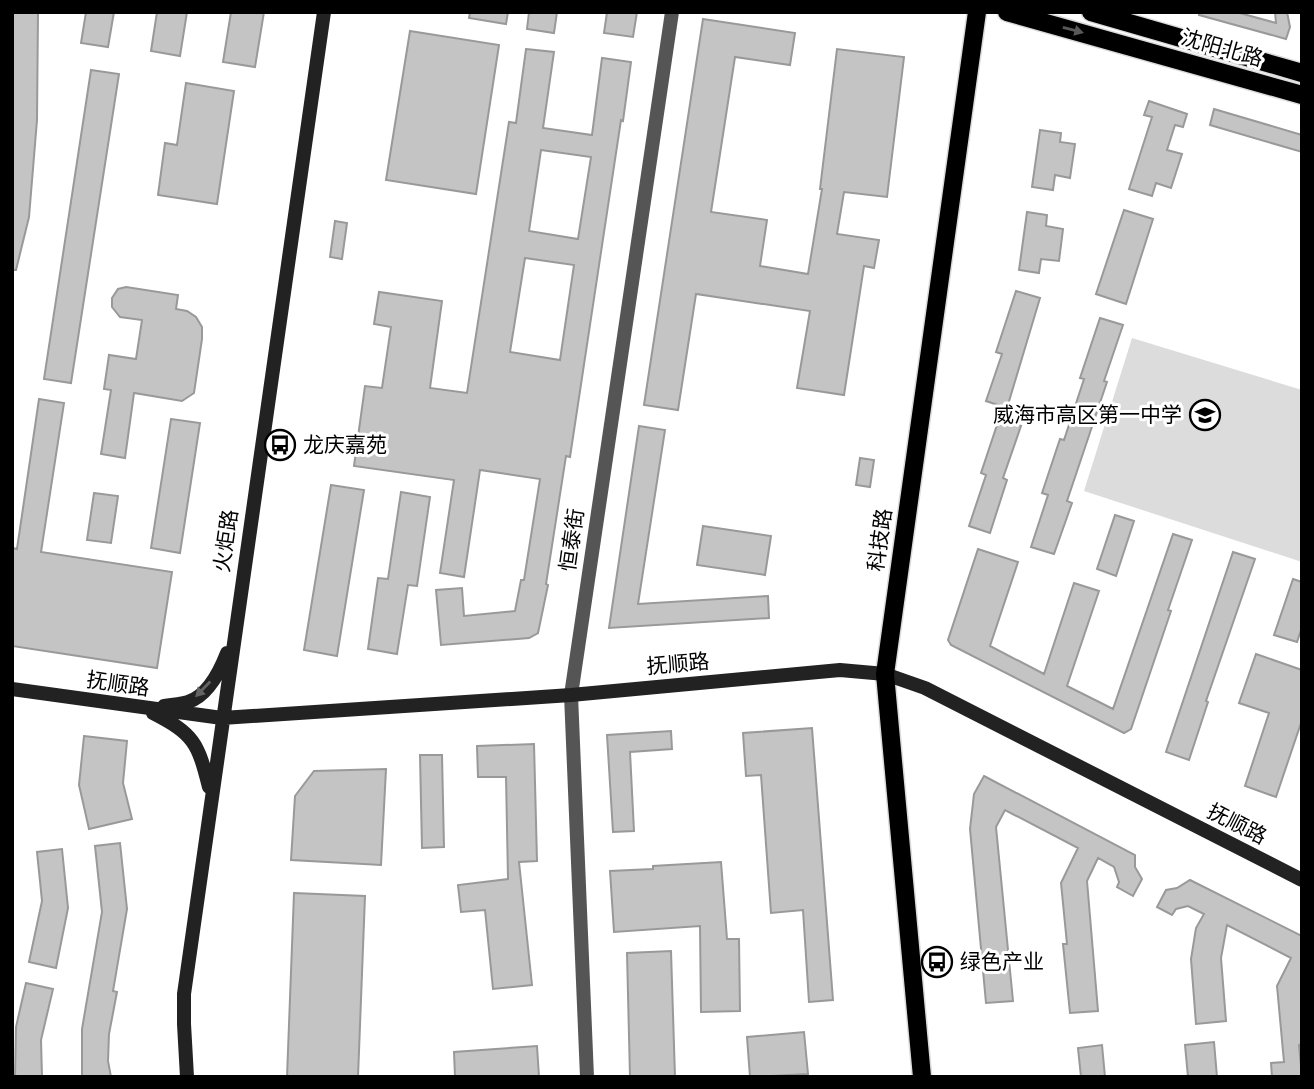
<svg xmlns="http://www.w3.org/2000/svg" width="1314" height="1089" viewBox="0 0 1314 1089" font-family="'Public Sans','Noto Sans SC',sans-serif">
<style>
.green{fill:#dcdcdc}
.building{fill:#c4c4c4;stroke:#999;stroke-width:2;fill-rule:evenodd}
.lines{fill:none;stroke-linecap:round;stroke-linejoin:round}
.primary-casing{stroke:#dbdbdb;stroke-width:21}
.street{stroke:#555;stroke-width:14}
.secondary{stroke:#222;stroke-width:14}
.primary{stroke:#000;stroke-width:18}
.oneway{fill:#595959}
.oneway2{fill:#646464}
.labels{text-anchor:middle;stroke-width:6;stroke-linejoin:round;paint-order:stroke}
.street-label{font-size:21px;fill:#000;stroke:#fff}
.poi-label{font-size:21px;fill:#000;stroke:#fff;text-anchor:start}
</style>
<rect width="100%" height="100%" fill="#fff"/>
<!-- green -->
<path class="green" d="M 1132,338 L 1302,390 L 1302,562 L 1084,491 Z"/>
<!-- building -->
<path class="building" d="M 12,12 L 38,12 L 37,120 L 29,217 L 16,270 L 12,270 Z
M 86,12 L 114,12 L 108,47 L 81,43 Z
M 157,12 L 187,12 L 180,56 L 151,51 Z
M 231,12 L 264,12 L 255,67 L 223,62 Z
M 470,12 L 508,12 L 506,24 L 469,18 Z
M 529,12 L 557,12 L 554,33 L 527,29 Z
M 607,12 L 637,12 L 633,37 L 604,33 Z
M 1200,12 L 1236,12 L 1276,23 L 1275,12 L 1287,12 L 1290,27 L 1286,39 L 1199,15 Z
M 703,19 L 795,33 L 790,65 L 735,57 L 711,212 L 767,220 L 760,266 L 808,274 L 822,189 L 820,189 L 837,49 L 904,57 L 887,197 L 844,192 L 837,234 L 879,240 L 874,268 L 864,266 L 844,395 L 797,388 L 810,311 L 696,294 L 678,410 L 644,405 Z
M 410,31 L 499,45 L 476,194 L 386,180 Z
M 526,49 L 554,52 L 543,128 L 592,135 L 602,58 L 631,62 L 623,121 L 621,120 L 570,457 L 566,456 L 546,584 L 548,585 L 538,633 L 529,638 L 441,645 L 436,590 L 462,588 L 464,616 L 515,611 L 521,580 L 524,580 L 540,479 L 480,470 L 464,577 L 440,573 L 454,480 L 354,466 L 365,386 L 382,388 L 391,327 L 374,324 L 379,292 L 442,301 L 430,388 L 467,393 L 509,122 L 516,123 ZM 541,150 L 591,157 L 578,239 L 529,231 ZM 525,258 L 574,265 L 560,360 L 510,352 Z
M 91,70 L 119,74 L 71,383 L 44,379 Z
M 186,83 L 234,91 L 217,204 L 158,195 L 165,143 L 177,145 Z
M 1149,101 L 1187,114 L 1183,127 L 1175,125 L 1167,150 L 1182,154 L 1171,188 L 1156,183 L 1152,196 L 1129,189 L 1152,117 L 1144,115 Z
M 1214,109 L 1302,135 L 1302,152 L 1210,125 Z
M 1040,130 L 1061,133 L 1060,142 L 1075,144 L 1070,178 L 1055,175 L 1053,190 L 1032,187 Z
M 1124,210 L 1153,219 L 1126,304 L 1096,294 Z
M 1027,212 L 1047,215 L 1046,226 L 1063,229 L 1059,261 L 1041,259 L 1039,273 L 1019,270 Z
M 335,221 L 347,223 L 342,259 L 330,257 Z
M 126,287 L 178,295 L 176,309 L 187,311 L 196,317 L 202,327 L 202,339 L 194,393 L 182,401 L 134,393 L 125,458 L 101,454 L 111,390 L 104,389 L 109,355 L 136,359 L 142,320 L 120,317 L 112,307 L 112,298 L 118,289 Z
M 1016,291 L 1040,298 L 1007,408 L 986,401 L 1002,354 L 996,352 Z
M 1100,318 L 1123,325 L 1104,381 L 1107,382 L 1067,501 L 1072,503 L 1054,554 L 1031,547 L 1048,495 L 1042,493 L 1060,439 L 1064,440 L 1084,379 L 1080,378 Z
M 39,399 L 64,403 L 41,552 L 172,572 L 157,668 L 12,646 L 12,554 L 13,548 L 17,549 Z
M 171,419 L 200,423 L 180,553 L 151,548 Z
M 999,419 L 1021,426 L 1003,478 L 1007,480 L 990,533 L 969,526 L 986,475 L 981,473 Z
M 639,426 L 665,430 L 638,604 L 768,596 L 769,618 L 609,628 Z
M 860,458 L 874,460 L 870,487 L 856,485 Z
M 331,485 L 364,490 L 337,656 L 304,650 Z
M 401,492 L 430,497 L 417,586 L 408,585 L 397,654 L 368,649 L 378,578 L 388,579 Z
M 94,493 L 118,496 L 111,543 L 87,540 Z
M 1115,515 L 1134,521 L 1116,576 L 1097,569 Z
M 703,526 L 771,536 L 765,575 L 697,565 Z
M 1173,534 L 1192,540 L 1168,610 L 1171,611 L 1131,729 L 1124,733 L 951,645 L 948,640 L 978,549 L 1018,562 L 990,646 L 1044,674 L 1074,583 L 1099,591 L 1067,686 L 1113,709 Z
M 1233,552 L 1255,559 L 1206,701 L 1208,702 L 1189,760 L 1166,752 Z
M 1293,579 L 1302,582 L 1302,627 L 1297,642 L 1274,635 Z
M 1256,654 L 1302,670 L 1302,720 L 1276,797 L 1245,786 L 1269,713 L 1239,703 Z
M 812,728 L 833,1000 L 809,1002 L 803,910 L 771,913 L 761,775 L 746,776 L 743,733 Z
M 671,731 L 672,749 L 630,752 L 634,831 L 613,832 L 607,735 Z
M 84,736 L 127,741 L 123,783 L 132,819 L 89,829 L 79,785 Z
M 534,744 L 537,861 L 519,862 L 532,985 L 493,989 L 485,910 L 461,912 L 458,885 L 508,879 L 506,777 L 478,777 L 477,746 Z
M 420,755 L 442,755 L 444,847 L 422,848 Z
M 386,769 L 381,865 L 291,860 L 295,796 L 314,771 Z
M 984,776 L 1135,855 L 1135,867 L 1142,879 L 1133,896 L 1117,887 L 1119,882 L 1114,867 L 1098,858 L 1087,881 L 1098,1011 L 1070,1013 L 1063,944 L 1067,944 L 1061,883 L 1078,848 L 1005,810 L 996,827 L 1013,1001 L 986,1003 L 970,829 L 974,794 Z
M 120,843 L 127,909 L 113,991 L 117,992 L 109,1034 L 108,1061 L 111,1077 L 82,1077 L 82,1029 L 102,912 L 95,846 Z
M 62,849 L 68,908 L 56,968 L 29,962 L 42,901 L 37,852 Z
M 721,862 L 727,939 L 739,939 L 740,1011 L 701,1012 L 700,926 L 614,932 L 610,871 L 653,869 L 653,866 Z
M 1190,880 L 1302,936 L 1302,1044 L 1299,1045 L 1302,1077 L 1272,1077 L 1271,1063 L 1284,1062 L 1277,986 L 1291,958 L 1227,925 L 1221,958 L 1226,1021 L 1196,1024 L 1191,959 L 1196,928 L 1204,914 L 1188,906 L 1176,909 L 1172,915 L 1157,907 L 1166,890 L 1177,888 Z
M 294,893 L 365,896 L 358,1077 L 287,1077 Z
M 671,951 L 675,1077 L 630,1077 L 627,953 Z
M 26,983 L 53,989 L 41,1040 L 42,1077 L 15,1077 L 16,1027 Z
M 804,1032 L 808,1074 L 750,1077 L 747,1037 Z
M 1214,1042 L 1217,1077 L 1188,1077 L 1185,1045 Z
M 1102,1045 L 1105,1077 L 1081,1077 L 1078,1048 Z
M 537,1046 L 539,1077 L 455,1077 L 454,1052 Z"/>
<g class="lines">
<!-- primary casing -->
<g class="primary-casing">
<path id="primary" d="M 1007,12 L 1302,95
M 1091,12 L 1302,73
M 922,1077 L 885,674 L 977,12"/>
</g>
<!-- street -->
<path class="street" d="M 587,1077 L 571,695 L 672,12"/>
<!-- secondary -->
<path class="secondary" d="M 12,689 L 222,718 L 571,695 L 840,670 L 885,674 L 925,688 L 1302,880
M 164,706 C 172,705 180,704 188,702 C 207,696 220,671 227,653
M 153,713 C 194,734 198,743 209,787
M 187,1077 L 184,1024 L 184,994 L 324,12"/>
<!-- primary -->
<use href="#primary" class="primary"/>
</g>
<!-- one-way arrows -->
<defs><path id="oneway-solid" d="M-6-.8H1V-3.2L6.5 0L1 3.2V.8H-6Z" transform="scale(1.75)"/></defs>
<use class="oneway" href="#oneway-solid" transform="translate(1073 30) rotate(15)"/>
<use class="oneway2" href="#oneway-solid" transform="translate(203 689) rotate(134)"/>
<!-- icons -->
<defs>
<g id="school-ring" transform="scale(1.575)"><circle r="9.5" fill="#fff" stroke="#000" stroke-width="1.5"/><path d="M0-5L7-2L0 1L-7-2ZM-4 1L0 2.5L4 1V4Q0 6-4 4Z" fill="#000"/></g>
<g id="bus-ring" transform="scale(1.575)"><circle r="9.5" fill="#fff" stroke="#000" stroke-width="1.5"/><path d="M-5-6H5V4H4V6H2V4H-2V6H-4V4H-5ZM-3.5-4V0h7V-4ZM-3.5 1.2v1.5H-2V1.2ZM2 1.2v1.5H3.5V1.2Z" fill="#000"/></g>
</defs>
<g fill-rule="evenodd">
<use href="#school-ring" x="1205" y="415"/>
<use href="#bus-ring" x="280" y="445"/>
<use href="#bus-ring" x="937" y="962"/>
</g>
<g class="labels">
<!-- street labels -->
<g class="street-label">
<text transform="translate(1222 48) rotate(16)" y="7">沈阳北路</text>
<text transform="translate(572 540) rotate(-82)" y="7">恒泰街</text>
<text transform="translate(880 540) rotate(-82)" y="7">科技路</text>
<text transform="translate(226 541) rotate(-82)" y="7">火炬路</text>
<text transform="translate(678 664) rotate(-5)" y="7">抚顺路</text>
<text transform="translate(118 684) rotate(8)" y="7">抚顺路</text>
<text transform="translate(1237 824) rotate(27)" y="7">抚顺路</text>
</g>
<!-- poi labels -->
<g class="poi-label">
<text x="1182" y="422" text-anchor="end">威海市高区第一中学</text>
<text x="303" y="452">龙庆嘉苑</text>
<text x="960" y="969">绿色产业</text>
</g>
</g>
<!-- border -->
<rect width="1314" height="1089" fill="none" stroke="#000000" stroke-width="28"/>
</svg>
